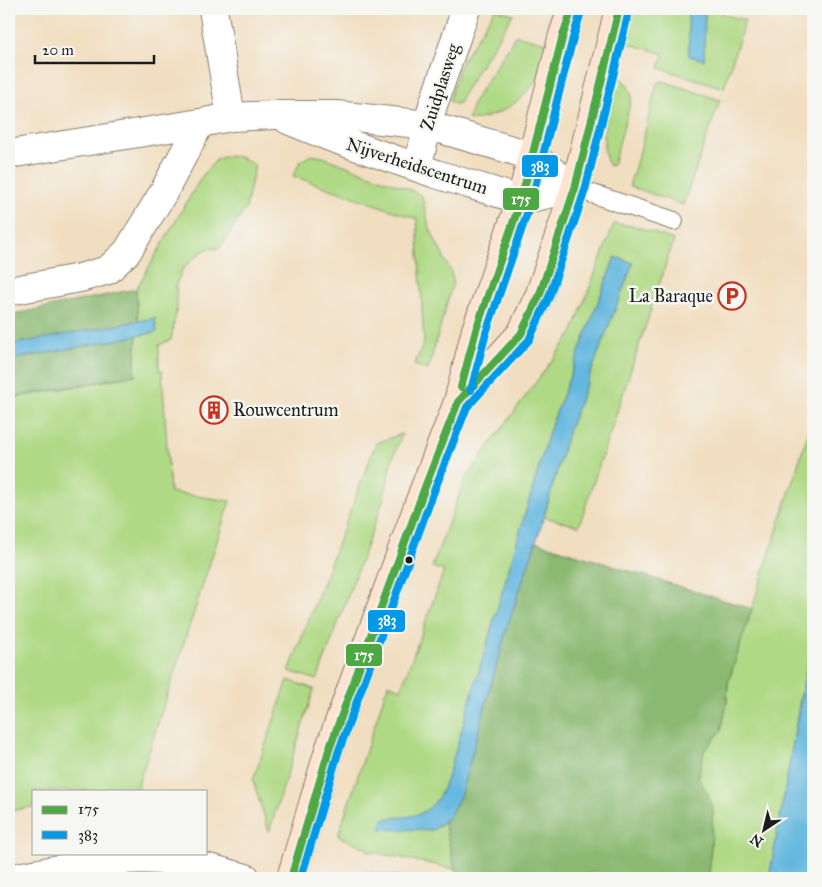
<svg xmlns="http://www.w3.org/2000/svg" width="822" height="887" viewBox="0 0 822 887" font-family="'IM FELL Great Primer',serif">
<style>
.green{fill:#afd984;stroke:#667a50}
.forest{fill:#8bb972;stroke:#546a47}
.water{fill:#63b7df;stroke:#406a7e}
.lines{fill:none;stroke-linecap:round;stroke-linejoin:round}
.service-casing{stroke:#867d6e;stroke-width:20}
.minor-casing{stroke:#867d6e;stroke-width:30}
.secondary-casing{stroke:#867d6e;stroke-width:30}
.service{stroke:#fff;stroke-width:18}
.minor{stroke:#fff;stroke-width:28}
.secondary{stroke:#fde4d1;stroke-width:28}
.bus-1-casing{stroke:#f6f6f2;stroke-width:11}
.bus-2-casing{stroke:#f6f6f2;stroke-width:11}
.bus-1{stroke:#4da844;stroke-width:8}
.bus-2{stroke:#0399e8;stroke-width:8}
.bus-dot{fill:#1c1c1c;stroke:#f6f6f2;stroke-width:2}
.labels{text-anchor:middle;stroke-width:5;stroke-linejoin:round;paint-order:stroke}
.street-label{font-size:18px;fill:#1c1c1c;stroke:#f6f6f2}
.poi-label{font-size:18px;fill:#1c1c1c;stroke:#f6f6f2;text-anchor:end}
.line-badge{stroke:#f6f6f2;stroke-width:2}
.badge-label{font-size:14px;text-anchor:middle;font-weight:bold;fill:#fff}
</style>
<rect width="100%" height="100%" fill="#f6f6f2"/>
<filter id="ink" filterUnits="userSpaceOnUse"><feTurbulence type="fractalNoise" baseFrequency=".02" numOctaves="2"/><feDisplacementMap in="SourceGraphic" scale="10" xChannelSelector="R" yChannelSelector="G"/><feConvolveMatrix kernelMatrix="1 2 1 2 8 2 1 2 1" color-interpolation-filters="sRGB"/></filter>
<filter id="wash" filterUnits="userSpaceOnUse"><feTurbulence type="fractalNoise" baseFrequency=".0096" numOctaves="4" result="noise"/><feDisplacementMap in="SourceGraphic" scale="20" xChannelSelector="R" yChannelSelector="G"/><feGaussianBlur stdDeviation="1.12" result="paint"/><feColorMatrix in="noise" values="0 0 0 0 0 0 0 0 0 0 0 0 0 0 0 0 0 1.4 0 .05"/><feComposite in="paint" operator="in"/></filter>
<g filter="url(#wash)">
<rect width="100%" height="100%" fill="#f1dec0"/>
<!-- green -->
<path class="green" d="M 495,9 L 513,14 L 464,92 L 459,103 L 455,104 L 449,101 L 460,65 Z
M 631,9 L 688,9 L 689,56 L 704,60 L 705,9 L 722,9 L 722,14 L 745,20 L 724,88 L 659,68 L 664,54 L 623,42 Z
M 516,35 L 550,44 C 548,52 547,63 543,70 C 530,93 509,112 483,118 C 478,119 473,121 468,119 L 474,101 Z
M 617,77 C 627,81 629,87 632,97 L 613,165 L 610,166 C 596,148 610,101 614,80 Z
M 663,81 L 720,100 L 683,205 L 629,186 L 640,151 L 657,83 Z
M 311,155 L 323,157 L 409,189 L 422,196 L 429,227 L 451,272 L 453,282 L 428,370 L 414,365 L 424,343 L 417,219 L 293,176 L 300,162 Z
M 227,156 L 240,157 L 255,165 L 246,208 L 220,248 L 206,249 L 193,259 L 182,270 L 176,285 L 177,307 L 171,340 L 159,345 L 159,371 L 162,370 L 170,492 L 230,501 L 136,791 L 34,791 L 34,807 L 9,811 L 9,399 L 137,375 L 134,375 L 137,336 L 157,332 L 155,318 L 138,321 L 136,289 L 202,176 L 217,159 Z
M 614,224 L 635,226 L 674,240 L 579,526 L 544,517 L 568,432 L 633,263 L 615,257 L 550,429 L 454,756 C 448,774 443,800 425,811 C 414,818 396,818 383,819 L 433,830 L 444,822 L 455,869 L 368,851 L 368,849 L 338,836 L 388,684 L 401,689 L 444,571 L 432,567 L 465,479 L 572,333 Z
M 813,418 L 813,637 L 800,697 L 788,775 L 769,878 L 709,878 L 713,811 L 698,778 L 704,751 L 721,731 L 727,702 L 728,683 Z
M 402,434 L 391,463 L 384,498 L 317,680 L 289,671 L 376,443 Z
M 288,680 L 314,689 L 269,832 L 253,780 Z
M 367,872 L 411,878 L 344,878 Z"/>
<!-- forest -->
<path class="forest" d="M 136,289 L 138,321 L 9,345 L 9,315 Z
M 137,336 L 134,375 L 9,398 L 9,360 Z
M 536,542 L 752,609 L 728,683 L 727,702 L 721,731 L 704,751 L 698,778 L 708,794 L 713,811 L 709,878 L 606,878 L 596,871 L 576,878 L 457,878 L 444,822 L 449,817 L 473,751 L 507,627 Z"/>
<!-- water -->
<path class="water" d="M 688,9 L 705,9 L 704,60 L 689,56 Z
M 615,257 L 633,263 L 568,432 L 540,530 L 507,627 L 461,794 L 449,817 L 433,830 L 380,829 L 383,819 C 396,817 414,818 425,811 C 443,800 448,774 454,756 L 550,429 Z
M 155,318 L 157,332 L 9,360 L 9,345 Z
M 813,637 L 813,878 L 769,878 C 784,798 796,717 813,637 Z"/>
</g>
<g filter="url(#ink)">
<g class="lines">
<!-- service casing -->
<g class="service-casing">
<path id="service" d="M 575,188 L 674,221"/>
</g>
<!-- minor casing -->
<g class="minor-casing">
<path id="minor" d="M 213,9 L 231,117
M 288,120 L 330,137 L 436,174 L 521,200 L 575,188
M 9,154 L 200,123 L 231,117 L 275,115 L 336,115 L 427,125 L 532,156 L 575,188
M 417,167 L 433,105 L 466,9
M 9,291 L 80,278 L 108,270 L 127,252 L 163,193 L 200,123
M 12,878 C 64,869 118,854 171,861 C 197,863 221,872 246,878"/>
</g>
<!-- secondary casing -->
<g class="secondary-casing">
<path id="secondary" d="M 461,399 L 521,334 L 540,294 L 575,188 L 619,9
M 291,878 L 329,750 L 425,487 L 458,402 L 476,330 L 521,200 L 563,35 L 572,9"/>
</g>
<!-- service -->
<use href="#service" class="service"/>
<!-- minor -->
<use href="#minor" class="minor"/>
<!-- secondary -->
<use href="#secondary" class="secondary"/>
<!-- bus-1 casing -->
<g class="bus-1-casing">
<path id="bus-1" d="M 461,387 L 476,330 L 521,200 L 563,35 L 572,9
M 291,878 L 329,750 L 425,487 L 458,402 L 521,334 L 540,294 L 575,188 L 619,9"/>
</g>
<!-- bus-2 casing -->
<g class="bus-2-casing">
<path id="bus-2" d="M 471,390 L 486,333 L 531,202 L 573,38 L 581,12
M 301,878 L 338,753 L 434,491 L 467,407 L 529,340 L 549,297 L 585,190 L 629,11"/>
</g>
<!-- bus-1 -->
<use href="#bus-1" class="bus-1"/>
<!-- bus-2 -->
<use href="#bus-2" class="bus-2"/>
</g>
</g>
<!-- icons -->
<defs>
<g id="parking-ring" transform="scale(1.4375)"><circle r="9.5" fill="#f6f6f2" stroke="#c8321e" stroke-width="1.5"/><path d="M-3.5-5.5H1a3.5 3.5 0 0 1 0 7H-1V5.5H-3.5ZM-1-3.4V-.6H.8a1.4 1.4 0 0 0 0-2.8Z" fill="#c8321e"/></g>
<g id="building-ring" transform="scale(1.4375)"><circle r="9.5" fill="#f6f6f2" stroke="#c8321e" stroke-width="1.5"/><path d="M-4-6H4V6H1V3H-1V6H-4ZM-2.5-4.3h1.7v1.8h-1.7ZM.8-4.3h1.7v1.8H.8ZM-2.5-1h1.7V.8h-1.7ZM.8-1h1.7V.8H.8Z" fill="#c8321e"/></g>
</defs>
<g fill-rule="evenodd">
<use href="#parking-ring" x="732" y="296"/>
<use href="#building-ring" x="214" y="410"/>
</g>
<!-- markers -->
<circle class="bus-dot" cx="409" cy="560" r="4.5"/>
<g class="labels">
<!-- street labels -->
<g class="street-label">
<text transform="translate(440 87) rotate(-72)" y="6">Zuidplasweg</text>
<text transform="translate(417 166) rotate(18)" y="6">Nijverheidscentrum</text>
</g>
<!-- poi labels -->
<g class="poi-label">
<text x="713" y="302">La Baraque</text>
<text x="233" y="416" text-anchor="start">Rouwcentrum</text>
</g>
</g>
<g class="line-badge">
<rect x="521" y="154" width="38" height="24" rx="5" fill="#0399e8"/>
<rect x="502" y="187" width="38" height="24" rx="5" fill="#4da844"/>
<rect x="367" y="609" width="39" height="24" rx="5" fill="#0399e8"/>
<rect x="345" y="643" width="38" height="24" rx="5" fill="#4da844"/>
</g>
<g class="badge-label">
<text x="540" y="171">383</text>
<text x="521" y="204">175</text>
<text x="387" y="625">383</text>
<text x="364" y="660">175</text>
</g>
<!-- margin -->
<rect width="822" height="887" fill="none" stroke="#f6f6f2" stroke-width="30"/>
<!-- legend -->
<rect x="32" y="790" width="175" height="65" fill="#f6f6f2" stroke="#9f9f9c"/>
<rect x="42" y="806" width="25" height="8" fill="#4da844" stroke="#9f9f9c"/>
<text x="78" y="814" font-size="15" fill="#1c1c1c">175</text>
<rect x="42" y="831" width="25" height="8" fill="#0399e8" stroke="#9f9f9c"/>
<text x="78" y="840" font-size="15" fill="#1c1c1c">383</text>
<!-- north arrow -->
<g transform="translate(764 830) rotate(215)" stroke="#f6f6f2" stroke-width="4" paint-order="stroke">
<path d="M0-4L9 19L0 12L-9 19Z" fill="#1c1c1c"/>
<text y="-8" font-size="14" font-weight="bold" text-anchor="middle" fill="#1c1c1c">N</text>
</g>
<!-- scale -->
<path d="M35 55v8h119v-8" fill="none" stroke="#1c1c1c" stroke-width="2.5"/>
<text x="42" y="55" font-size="15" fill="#1c1c1c" stroke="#f6f6f2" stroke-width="4" paint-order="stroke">20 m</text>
</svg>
